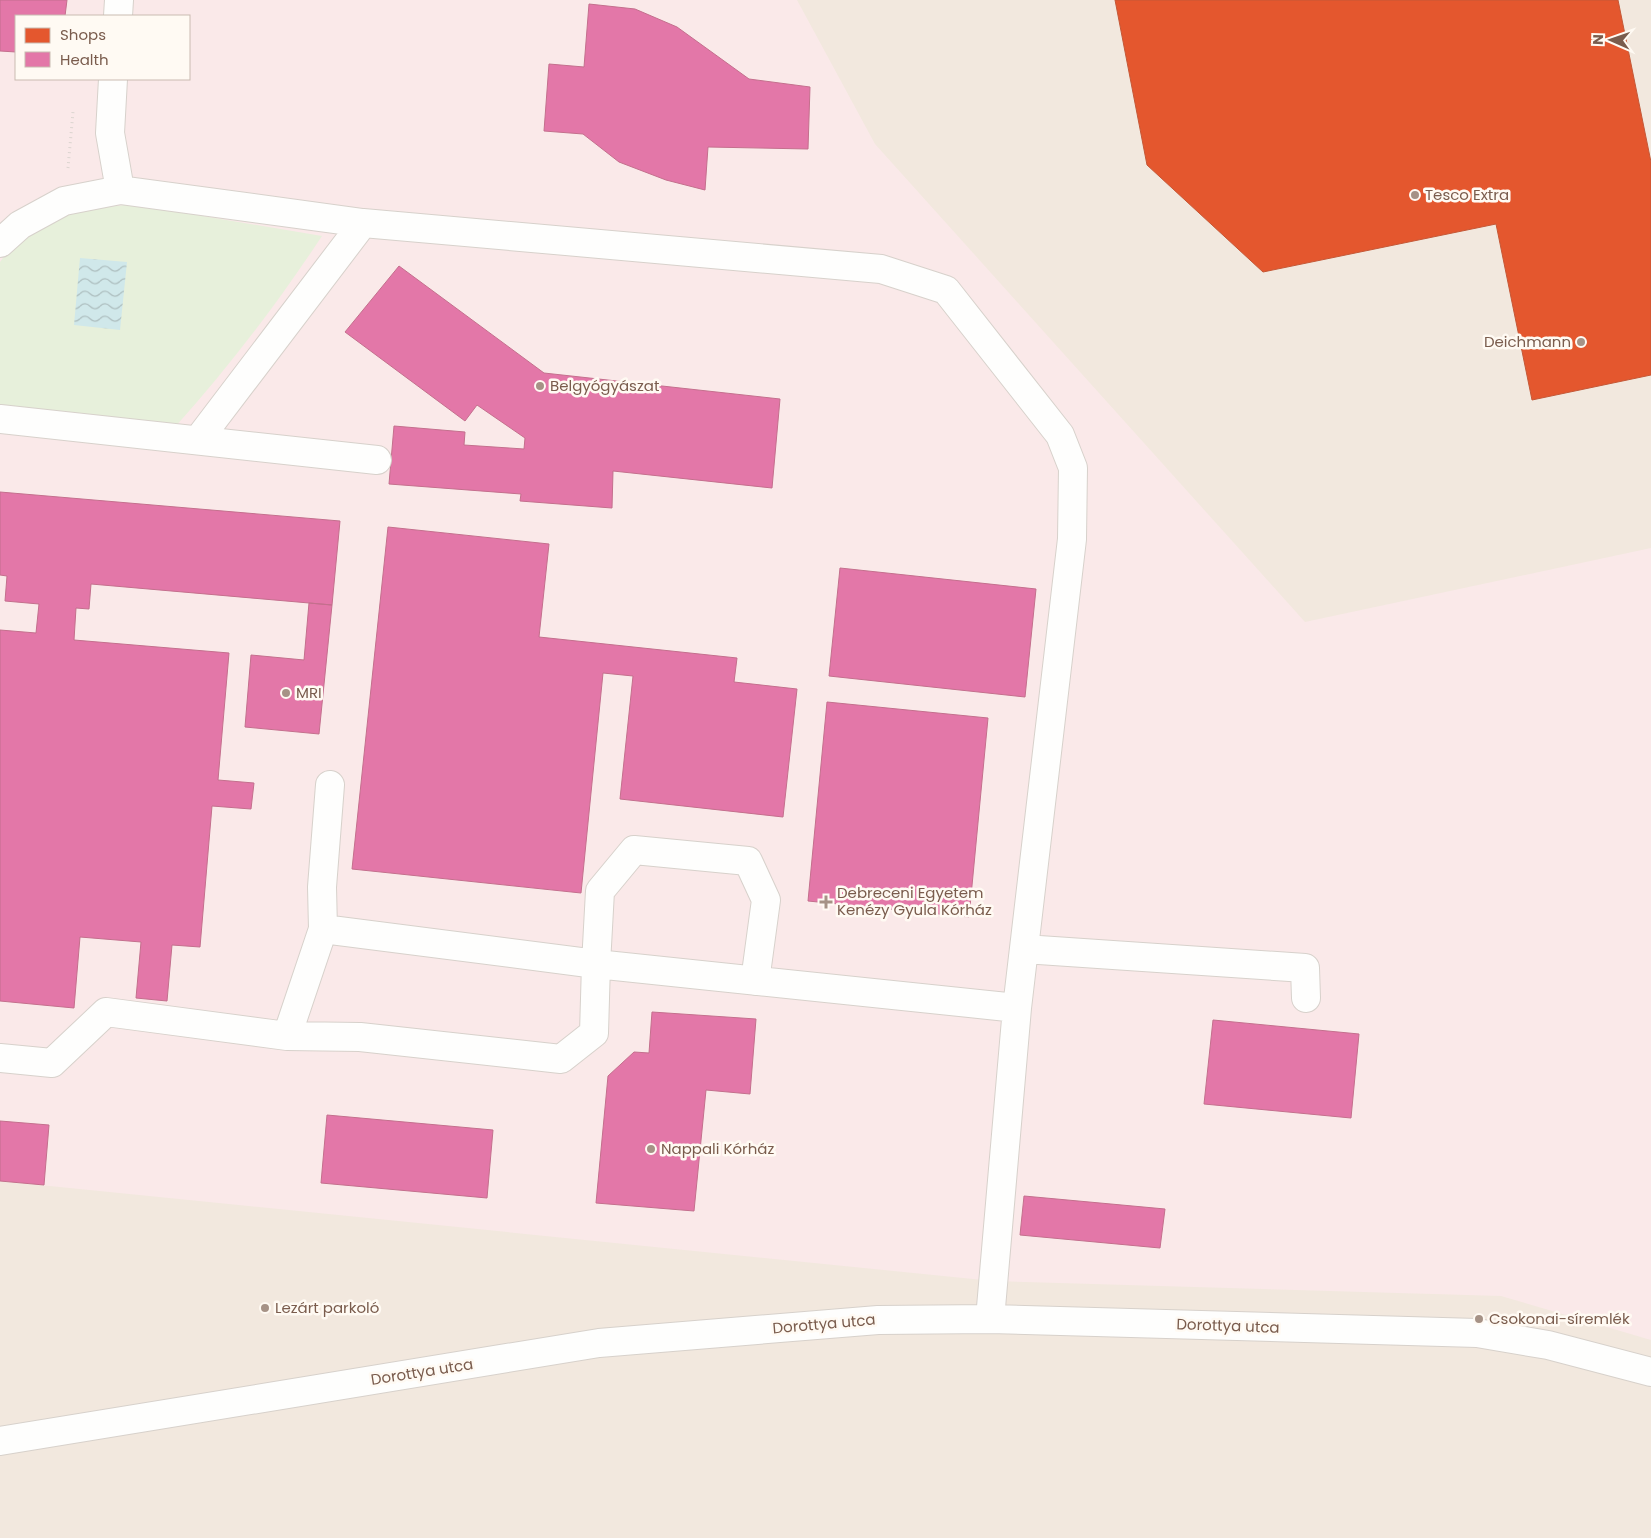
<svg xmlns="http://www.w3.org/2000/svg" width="1651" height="1538" viewBox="0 0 1651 1538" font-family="Poppins,sans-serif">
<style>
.residential{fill:#f2e8de;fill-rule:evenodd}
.medical{fill:#fae9e9;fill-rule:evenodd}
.green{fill:#e7f0db}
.water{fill:url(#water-waves)}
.shops{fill:#e4572e;stroke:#c45837}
.health{fill:#e377a8;stroke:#c46f8d}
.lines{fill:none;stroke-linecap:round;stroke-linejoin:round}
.minor-casing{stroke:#d7d1cb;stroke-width:30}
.path{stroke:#dcd5d0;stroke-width:3;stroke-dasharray:1 4;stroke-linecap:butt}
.minor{stroke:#fefefd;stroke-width:28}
.poi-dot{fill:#a69286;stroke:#fffaf3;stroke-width:2}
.labels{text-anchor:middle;stroke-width:5;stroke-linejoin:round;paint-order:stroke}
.poi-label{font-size:15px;fill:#7a5c4d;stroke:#fffaf3;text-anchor:start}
.street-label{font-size:15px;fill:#7a5c4d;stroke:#fffaf3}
</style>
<defs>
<pattern id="water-waves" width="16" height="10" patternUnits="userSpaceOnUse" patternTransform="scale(1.25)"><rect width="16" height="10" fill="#d0e8ea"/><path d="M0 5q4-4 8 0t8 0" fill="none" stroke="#aebfc0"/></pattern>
</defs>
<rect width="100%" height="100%" fill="#f9f5f0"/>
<!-- residential -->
<path class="residential" d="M 0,0 L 1651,0 L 1651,1538 L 0,1538 ZM 16,16 L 189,16 L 189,79 L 16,79 Z"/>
<!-- medical -->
<path class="medical" d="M 0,0 L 797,0 L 875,144 L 1305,622 L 1651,548 L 1651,1340 L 1501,1296 L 993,1281 L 0,1181 ZM 16,16 L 189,16 L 189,79 L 16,79 Z"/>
<!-- green -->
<path class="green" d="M 132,204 L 322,236 C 277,304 229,367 175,427 L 0,407 L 0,262 L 13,244 L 67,212 Z"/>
<!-- water -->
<path class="water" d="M 80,258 L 127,262 L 120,330 L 74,325 Z"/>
<!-- shops -->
<path class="shops" d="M 1115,0 L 1618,0 L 1651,162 L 1651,375 L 1532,400 L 1496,224 L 1263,272 L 1147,165 Z"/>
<!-- health -->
<path class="health" d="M 0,0 L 67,0 L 65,16 L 16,16 L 16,52 L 0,51 Z
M 589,4 L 635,9 L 677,27 L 749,79 L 810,87 L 808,149 L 708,147 L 705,190 L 666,180 L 619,162 L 583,134 L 544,131 L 549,64 L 584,67 Z
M 399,266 L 544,373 L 780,399 L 772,488 L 613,471 L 612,508 L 520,501 L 521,494 L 389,484 L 394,426 L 465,432 L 464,445 L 524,449 L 525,438 L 477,405 L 465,421 L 345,332 Z
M 0,492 L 340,521 L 332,605 L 91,584 L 89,609 L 76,608 L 74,640 L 229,653 L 218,780 L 254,783 L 251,809 L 212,806 L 200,947 L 172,945 L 167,1001 L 136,998 L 141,942 L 80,937 L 74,1008 L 0,1001 L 0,630 L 36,633 L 39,604 L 5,601 L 7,576 L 0,575 Z
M 388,527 L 549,544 L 539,637 L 737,658 L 734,682 L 797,689 L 783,817 L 620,799 L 633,676 L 603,673 L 581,893 L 352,869 Z
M 840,568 L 1036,589 L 1025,697 L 829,676 Z
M 309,603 L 332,605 L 319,734 L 245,727 L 251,655 L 304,660 Z
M 827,702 L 988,718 L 969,917 L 808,901 Z
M 652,1012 L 756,1019 L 750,1094 L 706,1090 L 694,1211 L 596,1203 L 608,1076 L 634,1052 L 649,1053 Z
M 1213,1020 L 1359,1034 L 1351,1118 L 1204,1104 Z
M 327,1115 L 493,1130 L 487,1198 L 321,1183 Z
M 0,1121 L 49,1125 L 44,1185 L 0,1181 Z
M 1024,1196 L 1165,1209 L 1160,1248 L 1020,1235 Z"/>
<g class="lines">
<!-- minor casing -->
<g class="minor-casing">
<path id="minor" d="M 118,16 L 119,0
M 113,79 L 110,133 L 120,190
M 0,243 L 20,225 L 64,201 L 120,190 L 363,223 L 881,269 L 946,290 L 1060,435 L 1073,468 L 1072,539 L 1017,1008 L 596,964 L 594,1033 L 561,1059 L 360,1037 L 287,1036 L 106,1012 L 52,1063 L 0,1058
M 0,419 L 377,460
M 198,440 L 363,223
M 330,785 L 322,887 L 323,929 L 596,964 L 600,891 L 634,850 L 748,861 L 766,900 L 755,981
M 1024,949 L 1305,968 L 1306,998
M 287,1036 L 323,929
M 990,1319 L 1017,1008
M 0,1441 L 599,1343 L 878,1320 L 990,1319 L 1477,1333 L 1548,1345 L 1651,1372"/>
</g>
<!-- path -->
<path class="path" d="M 68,168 L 73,112"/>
<!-- minor -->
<use href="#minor" class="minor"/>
</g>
<!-- markers -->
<g class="poi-dot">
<circle cx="1415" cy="195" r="5"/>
<circle cx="1581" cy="342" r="5"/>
<circle cx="540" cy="386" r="5"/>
<circle cx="286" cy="693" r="5"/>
<path d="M823.5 894.5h5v5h5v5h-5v5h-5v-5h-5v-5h5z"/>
<circle cx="651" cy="1149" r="5"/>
<circle cx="265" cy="1308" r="5"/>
<circle cx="1479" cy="1319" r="5"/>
</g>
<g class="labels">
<!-- poi labels -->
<g class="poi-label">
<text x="1425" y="200">Tesco Extra</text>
<text x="1571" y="347" text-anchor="end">Deichmann</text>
<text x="550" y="391">Belgyógyászat</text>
<text x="296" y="698">MRI</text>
<text x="837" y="898">Debreceni Egyetem<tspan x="837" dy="17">Kenézy Gyula Kórház</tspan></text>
<text x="661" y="1154">Nappali Kórház</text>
<text x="275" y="1313">Lezárt parkoló</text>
<text x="1489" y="1324">Csokonai-síremlék</text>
</g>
<!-- street labels -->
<g class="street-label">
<text transform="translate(824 1324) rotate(-5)" y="5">Dorottya utca</text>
<text transform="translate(1228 1326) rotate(2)" y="5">Dorottya utca</text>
<text transform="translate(422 1372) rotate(-9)" y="5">Dorottya utca</text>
</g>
</g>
<!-- legend -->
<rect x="15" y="15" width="175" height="65" fill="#fffaf3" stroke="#cabbb1"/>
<rect x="25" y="28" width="25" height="15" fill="#e4572e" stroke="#cabbb1"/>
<text x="60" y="40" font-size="15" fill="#7a5c4d">Shops</text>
<rect x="25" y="52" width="25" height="15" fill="#e377a8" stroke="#cabbb1"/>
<text x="60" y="65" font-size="15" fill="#7a5c4d">Health</text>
<!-- north arrow -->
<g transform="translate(1611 40) rotate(272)" stroke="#fffaf3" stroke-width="4" paint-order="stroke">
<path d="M0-4L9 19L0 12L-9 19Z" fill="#7a5c4d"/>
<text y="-8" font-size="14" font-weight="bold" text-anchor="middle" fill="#7a5c4d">N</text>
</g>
</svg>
